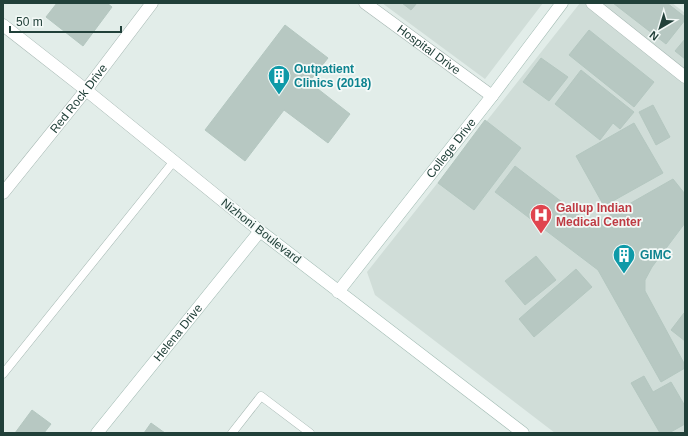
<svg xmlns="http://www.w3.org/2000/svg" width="688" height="436" viewBox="0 0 688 436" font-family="Helvetica,sans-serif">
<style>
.built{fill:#d0ddd8}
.building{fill:#b7c8c2;stroke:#b4c7c0}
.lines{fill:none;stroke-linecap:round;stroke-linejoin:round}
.lane-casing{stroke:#a4b6b1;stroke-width:9}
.street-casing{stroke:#a4b6b1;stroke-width:13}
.secondary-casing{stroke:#a0bab2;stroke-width:13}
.lane{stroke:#fff;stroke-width:8}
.street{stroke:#fff;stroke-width:12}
.secondary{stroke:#fff;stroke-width:12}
.labels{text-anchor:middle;stroke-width:3.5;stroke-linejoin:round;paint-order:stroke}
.street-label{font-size:12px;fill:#214039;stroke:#f3f9f7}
.culture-label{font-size:12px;font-weight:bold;fill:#0d838f;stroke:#f3f9f7;text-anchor:start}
.health-label{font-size:12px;font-weight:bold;fill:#be3a42;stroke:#f3f9f7;text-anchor:start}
</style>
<rect width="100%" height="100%" fill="#e2ede9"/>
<!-- built -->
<path class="built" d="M 382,3 L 543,3 L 485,79 Z
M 580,3 L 672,3 L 685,13 L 685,433 L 555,433 L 375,295 L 367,272 Z"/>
<!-- building -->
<path class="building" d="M 57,3 L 107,3 L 112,7 L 83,46 L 46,17 Z
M 402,3 L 417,3 L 411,10 Z
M 613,3 L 667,3 L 685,17 L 685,20 L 666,44 Z
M 285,25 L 328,58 L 309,82 L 350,114 L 328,143 L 284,110 L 245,161 L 205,130 Z
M 589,30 L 654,82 L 634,107 L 569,55 Z
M 685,39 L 685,59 L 675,51 Z
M 541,58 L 568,77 L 549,101 L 523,82 Z
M 581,70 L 634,112 L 620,129 L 613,123 L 600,140 L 555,104 Z
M 653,105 L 670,137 L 656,145 L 639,112 Z
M 485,120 L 521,148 L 474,210 L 438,183 Z
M 634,123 L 663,173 L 604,206 L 576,156 Z
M 515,166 L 584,219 L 601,220 L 673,179 L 685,194 L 685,223 L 652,267 L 645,280 L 645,291 L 685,365 L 685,368 L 661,382 L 598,270 L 495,192 Z
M 536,256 L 556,280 L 525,305 L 505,281 Z
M 576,269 L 592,287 L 534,337 L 519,319 Z
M 684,313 L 685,314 L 685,341 L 671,330 Z
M 644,376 L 653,392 L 671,382 L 685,406 L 685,424 L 669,433 L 660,433 L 631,383 Z
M 32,410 L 51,424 L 44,433 L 15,433 Z
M 151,423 L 165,433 L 144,433 Z"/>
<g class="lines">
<!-- lane casing -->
<g class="lane-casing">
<path id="lane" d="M 3,374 L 174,161
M 232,433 L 261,396 L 310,433"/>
</g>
<!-- street casing -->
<g class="street-casing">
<g id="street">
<path id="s1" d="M 365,3 L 492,96"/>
<path d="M 592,3 L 685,77"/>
<path d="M 3,25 L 86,90 L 260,231"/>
<path id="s2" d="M 3,193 L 86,90 L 152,3"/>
</g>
</g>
<!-- secondary casing -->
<g class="secondary-casing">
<g id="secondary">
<path id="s3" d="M 338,292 L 492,96 L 562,3"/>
<path id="s4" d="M 97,433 L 260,231 L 523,433"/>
</g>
</g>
<!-- lane -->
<use href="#lane" class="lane"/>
<!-- street -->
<use href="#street" class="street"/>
<!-- secondary -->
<use href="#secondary" class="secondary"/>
</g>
<!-- icons -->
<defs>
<g id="building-pin" transform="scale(1.15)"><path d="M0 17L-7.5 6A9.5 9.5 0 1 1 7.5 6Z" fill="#0f9aa8" stroke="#f3f9f7"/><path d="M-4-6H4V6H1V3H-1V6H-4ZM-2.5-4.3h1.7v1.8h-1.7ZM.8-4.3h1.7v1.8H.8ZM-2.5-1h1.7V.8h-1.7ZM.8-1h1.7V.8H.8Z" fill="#fff"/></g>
<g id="hospital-pin" transform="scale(1.15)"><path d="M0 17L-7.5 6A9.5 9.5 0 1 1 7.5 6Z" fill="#e0444e" stroke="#f3f9f7"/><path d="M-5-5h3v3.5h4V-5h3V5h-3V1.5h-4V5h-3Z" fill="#fff"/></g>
</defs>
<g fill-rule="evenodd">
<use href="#building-pin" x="279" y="76"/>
<use href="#hospital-pin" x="541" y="215"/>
<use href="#building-pin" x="624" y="255"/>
</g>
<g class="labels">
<!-- street labels -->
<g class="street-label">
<text dy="4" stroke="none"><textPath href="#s1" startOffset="79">Hospital Drive</textPath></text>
<text dy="4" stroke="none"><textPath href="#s2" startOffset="121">Red Rock Drive</textPath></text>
<text dy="4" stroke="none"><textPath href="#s3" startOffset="183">College Drive</textPath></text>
<text transform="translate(261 231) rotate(38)" y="4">Nizhoni Boulevard</text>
<text dy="4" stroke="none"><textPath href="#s4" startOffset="129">Helena Drive</textPath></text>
</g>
<!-- culture labels -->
<g class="culture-label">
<text x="294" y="73">Outpatient<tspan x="294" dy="14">Clinics (2018)</tspan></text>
<text x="640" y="259">GIMC</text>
</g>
<!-- health labels -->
<g class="health-label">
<text x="556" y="212">Gallup Indian<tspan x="556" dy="14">Medical Center</tspan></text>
</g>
</g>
<!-- border -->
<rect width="688" height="436" fill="none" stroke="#214039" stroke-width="8"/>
<!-- north arrow -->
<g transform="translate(660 28) rotate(218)" stroke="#f3f9f7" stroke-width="3" paint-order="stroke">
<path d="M0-3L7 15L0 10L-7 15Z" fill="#214039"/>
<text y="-6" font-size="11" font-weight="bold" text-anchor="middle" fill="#214039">N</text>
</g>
<!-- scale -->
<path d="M10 26v6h111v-6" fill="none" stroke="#214039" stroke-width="2"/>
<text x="16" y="26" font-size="12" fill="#214039" stroke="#f3f9f7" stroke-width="3" paint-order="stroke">50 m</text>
</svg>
